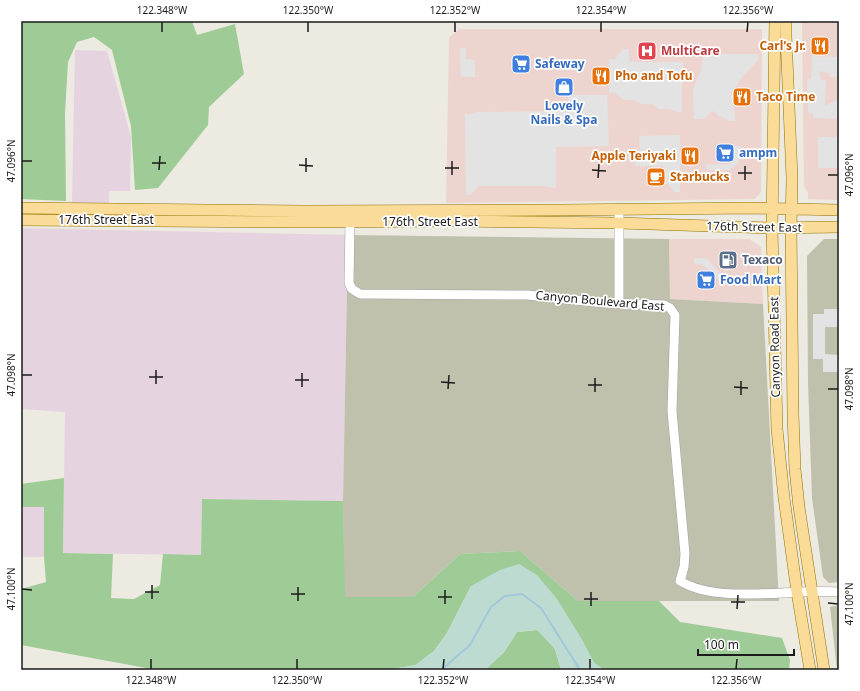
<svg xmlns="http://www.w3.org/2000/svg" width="860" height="691" viewBox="0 0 860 691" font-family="'Noto Sans',sans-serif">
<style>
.commercial{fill:#eed4cf}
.industrial{fill:#e6d3e0}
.construction{fill:#bfc1ad}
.forest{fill:#9fcc96}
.wetland{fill:#bedbd1}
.parking{fill:#e3e3e3}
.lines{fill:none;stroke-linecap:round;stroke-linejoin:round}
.stream{stroke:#a1c7db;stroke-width:2}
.minor-casing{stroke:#a2a2a2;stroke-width:10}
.major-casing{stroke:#917202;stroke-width:12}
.minor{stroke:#fff;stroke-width:9}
.major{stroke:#fadc98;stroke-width:11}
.ticks{fill:none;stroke:#1b1b1b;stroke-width:1.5}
.labels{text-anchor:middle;stroke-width:3.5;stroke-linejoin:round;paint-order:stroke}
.food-label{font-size:12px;font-weight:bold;fill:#c56008;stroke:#fff;text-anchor:start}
.health-label{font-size:12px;font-weight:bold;fill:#be3a42;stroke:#fff;text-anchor:start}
.shop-label{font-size:12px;font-weight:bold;fill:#366cbe;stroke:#fff;text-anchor:start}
.street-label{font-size:12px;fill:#1b1b1b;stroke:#fff}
.service-label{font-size:12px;font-weight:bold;fill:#4e5e75;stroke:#fff;text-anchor:start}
.neatline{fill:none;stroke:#1b1b1b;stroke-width:1.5}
.ticks-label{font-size:10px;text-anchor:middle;fill:#1b1b1b}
</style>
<rect width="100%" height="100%" fill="#edeae1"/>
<!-- commercial -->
<path class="commercial" d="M 802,21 L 839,21 L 839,200 L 808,199 L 808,193 L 804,186 Z
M 459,29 L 762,29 L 761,192 L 755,199 L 446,203 L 449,38 Z
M 669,239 L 749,239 L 761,247 L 763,304 L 670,299 Z"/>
<!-- industrial -->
<path class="industrial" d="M 75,50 L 107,51 L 131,137 L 130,191 L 109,191 L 109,203 L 72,203 Z
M 21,228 L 348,235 L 343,501 L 202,499 L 201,555 L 63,553 L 65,412 L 21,409 Z
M 21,507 L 44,507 L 44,557 L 21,557 Z"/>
<!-- construction -->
<path class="construction" d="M 348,235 L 669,239 L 670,299 L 763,304 L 779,601 L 578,601 L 520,551 L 460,554 L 413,597 L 344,597 L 343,501 Z
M 824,239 L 839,239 L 839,582 L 829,583 L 823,577 L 812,498 L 808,383 L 807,256 Z
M 839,605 L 839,670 L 837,670 L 830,607 Z"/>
<!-- forest -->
<path class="forest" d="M 21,21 L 192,21 L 197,35 L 235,24 L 244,74 L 209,107 L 208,125 L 158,188 L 135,190 L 131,126 L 112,50 L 94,37 L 77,42 L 68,62 L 65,113 L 66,201 L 21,199 Z
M 64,478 L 63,553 L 113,554 L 111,598 L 134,599 L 160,585 L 163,554 L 201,555 L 202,499 L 343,501 L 345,597 L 413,597 L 460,554 L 520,551 L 578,601 L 659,601 L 680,622 L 782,638 L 790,660 L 789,670 L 604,670 L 594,663 L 581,638 L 471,586 L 447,633 L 434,651 L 416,665 L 387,670 L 157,670 L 21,645 L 21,589 L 46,582 L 44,557 L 44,507 L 21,507 L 21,484 Z
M 538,630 L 555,649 L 561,670 L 485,670 L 504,652 L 517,632 Z"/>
<!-- wetland -->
<path class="wetland" d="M 519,564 L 537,575 L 557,599 L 581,638 L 594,663 L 604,670 L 561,670 L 555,649 L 537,630 L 517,632 L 504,652 L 485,670 L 387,670 L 416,665 L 434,651 L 447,633 L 471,586 L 500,570 Z"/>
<!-- parking -->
<path class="parking" d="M 460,48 L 466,48 L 466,59 L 475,60 L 475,77 L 461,77 L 460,61 Z
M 623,49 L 629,49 L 629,60 L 631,62 L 683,62 L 682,78 L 682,112 L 677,112 L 669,109 L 659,109 L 652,104 L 641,104 L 634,100 L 624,100 L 615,93 L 609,93 L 609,59 L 615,59 Z
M 703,54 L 758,54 L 758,60 L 741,78 L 734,91 L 735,121 L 729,121 L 722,117 L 718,116 L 715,112 L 712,111 L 704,119 L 694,119 L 693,88 L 701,72 Z
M 812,56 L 839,57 L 839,77 L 829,77 L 829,73 L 819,71 L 821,80 L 826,80 L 825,106 L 834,101 L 839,101 L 839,119 L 813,118 L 813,113 L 808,113 L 807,79 L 811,79 Z
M 563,61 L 584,61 L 584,70 L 563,70 Z
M 568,95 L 607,95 L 609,146 L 556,147 L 556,188 L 543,186 L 478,186 L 471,195 L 466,195 L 465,114 L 471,114 L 478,112 L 568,111 Z
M 680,135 L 680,192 L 674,192 L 668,184 L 662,184 L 663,166 L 635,166 L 635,161 L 640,152 L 639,136 Z
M 818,137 L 839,137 L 839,168 L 818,168 Z
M 734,146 L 740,146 L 739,162 L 730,170 L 706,170 L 706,165 L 730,164 L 734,161 Z
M 694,258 L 703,258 L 708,260 L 728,282 L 724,286 L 704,265 L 694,264 Z
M 824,309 L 839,309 L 839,327 L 825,327 L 825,354 L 839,355 L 839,372 L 823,372 L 823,359 L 813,359 L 813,314 L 824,314 Z"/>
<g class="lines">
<!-- stream -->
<path class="stream" d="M 441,670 L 470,645 L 491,607 L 505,596 L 522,594 L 541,608 L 580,670"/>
<!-- minor casing -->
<g class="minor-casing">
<path id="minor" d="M 350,222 L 349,283 L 352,289 L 360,294 L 527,295 L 605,303 L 664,305 L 670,308 L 675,315 L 672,411 L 685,554 L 684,567 L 680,581 C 720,605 793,588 839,592
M 619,303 L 619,209"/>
</g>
<!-- major casing -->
<g class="major-casing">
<path id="major" d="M 775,21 L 772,228 L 777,429 L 784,498 L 797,592 L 810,670
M 786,21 L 786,36 L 792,178 L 791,228 L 793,414 L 795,469 L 799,507 L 824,670
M 21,208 L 306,211 L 561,210 L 752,208 L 839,210
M 21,220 L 307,222 L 454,221 L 619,223 L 772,228 L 839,227"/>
</g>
<!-- minor -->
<use href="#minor" class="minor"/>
<!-- major -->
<use href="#major" class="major"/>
</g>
<!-- ticks -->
<path class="ticks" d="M 162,32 L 162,22M 308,32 L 308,22M 455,32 L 455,22M 601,32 L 601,22M 747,32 L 748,22M 22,161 L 32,161M 152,163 L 166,163M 299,165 L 313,166M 445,168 L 459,168M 159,170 L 160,156M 592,170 L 606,171M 306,172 L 306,158M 738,173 L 752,173M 452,175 L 452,161M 828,175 L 838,175M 598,178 L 599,164M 745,180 L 745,166M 22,375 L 32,375M 149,377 L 163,377M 295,380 L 309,380M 441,382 L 455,383M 156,384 L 156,370M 588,385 L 602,385M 302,387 L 302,373M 734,387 L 748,388M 448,389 L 449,375M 828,389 L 838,389M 595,392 L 595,378M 741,395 L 741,381M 22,589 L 32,590M 145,592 L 159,592M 291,594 L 305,594M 438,597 L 452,597M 152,599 L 152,585M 584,599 L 598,599M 298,601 L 298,587M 731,602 L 745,602M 828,603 L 838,604M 445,604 L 445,590M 591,606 L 591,592M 737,609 L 738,595M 151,669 L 151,659M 297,669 L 297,659M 443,669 L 444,659M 590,669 L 590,659M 736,669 L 737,659"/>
<!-- icons -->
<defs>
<g id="restaurant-square" transform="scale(1)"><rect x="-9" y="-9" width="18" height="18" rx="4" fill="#e8710a" stroke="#fff"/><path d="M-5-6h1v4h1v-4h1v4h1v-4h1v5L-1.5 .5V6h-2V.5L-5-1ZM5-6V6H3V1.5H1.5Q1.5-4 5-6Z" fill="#fff"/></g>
<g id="hospital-square" transform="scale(1)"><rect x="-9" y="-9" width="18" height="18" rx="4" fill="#e0444e" stroke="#fff"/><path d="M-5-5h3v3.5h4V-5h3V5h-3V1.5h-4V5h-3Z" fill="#fff"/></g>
<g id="supermarket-square" transform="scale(1)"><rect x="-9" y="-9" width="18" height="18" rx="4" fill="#3f7fe0" stroke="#fff"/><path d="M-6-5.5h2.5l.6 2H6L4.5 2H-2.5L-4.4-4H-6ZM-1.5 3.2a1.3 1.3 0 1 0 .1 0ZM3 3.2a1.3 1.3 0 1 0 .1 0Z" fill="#fff"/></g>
<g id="shop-square" transform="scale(1)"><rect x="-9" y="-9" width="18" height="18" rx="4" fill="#3f7fe0" stroke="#fff"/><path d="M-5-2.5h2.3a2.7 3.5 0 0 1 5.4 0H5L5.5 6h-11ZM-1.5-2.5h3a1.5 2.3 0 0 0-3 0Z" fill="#fff"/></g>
<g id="cafe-square" transform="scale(1)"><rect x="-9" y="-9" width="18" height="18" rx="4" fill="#e8710a" stroke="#fff"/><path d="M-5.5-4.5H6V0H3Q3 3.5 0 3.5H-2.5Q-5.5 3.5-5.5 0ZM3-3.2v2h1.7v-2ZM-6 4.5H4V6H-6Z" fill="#fff"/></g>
<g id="fuel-square" transform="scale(1)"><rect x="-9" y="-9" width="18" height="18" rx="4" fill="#5c6f8a" stroke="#fff"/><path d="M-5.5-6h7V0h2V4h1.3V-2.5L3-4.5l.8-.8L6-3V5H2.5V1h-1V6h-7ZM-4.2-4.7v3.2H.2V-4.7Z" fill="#fff"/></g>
</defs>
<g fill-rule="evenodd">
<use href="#restaurant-square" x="820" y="46"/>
<use href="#hospital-square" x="647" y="51"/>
<use href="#supermarket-square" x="521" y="64"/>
<use href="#restaurant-square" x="601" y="76"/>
<use href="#shop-square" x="564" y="87"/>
<use href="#restaurant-square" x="742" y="97"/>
<use href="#supermarket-square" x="725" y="153"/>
<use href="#restaurant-square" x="690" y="156"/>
<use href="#cafe-square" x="656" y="177"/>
<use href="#fuel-square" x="728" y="260"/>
<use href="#supermarket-square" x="706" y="280"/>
</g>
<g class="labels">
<!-- food labels -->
<g class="food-label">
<text x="806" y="50" text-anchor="end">Carl's Jr.</text>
<text x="615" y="80">Pho and Tofu</text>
<text x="756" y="101">Taco Time</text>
<text x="676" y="160" text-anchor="end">Apple Teriyaki</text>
<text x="670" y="181">Starbucks</text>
</g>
<!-- health labels -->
<g class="health-label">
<text x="661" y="55">MultiCare</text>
</g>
<!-- shop labels -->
<g class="shop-label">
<text x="535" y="68">Safeway</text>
<text x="564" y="110" text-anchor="middle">Lovely<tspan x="564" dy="14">Nails &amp; Spa</tspan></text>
<text x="739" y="157">ampm</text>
<text x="720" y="284">Food Mart</text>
</g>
<!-- street labels -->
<g class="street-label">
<text x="106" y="224">176th Street East</text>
<text x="430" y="226">176th Street East</text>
<text transform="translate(754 227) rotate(1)" y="4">176th Street East</text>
<text transform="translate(600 301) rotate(5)" y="4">Canyon Boulevard East</text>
<text transform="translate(775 347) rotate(-91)" y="4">Canyon Road East</text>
</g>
<!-- service labels -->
<g class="service-label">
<text x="742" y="264">Texaco</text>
</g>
</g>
<!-- border -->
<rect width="860" height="691" fill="none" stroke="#ffffff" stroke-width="44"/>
<!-- scale -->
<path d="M698 649v6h96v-6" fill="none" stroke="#1b1b1b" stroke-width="2"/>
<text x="704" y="649" font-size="12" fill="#1b1b1b" stroke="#ffffff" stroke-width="3" paint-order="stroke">100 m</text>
<rect x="22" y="22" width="816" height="647" class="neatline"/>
<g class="ticks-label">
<text x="162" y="14">122.348°W</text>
<text x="308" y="14">122.350°W</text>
<text x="455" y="14">122.352°W</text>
<text x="601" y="14">122.354°W</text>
<text x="748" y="14">122.356°W</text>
<text transform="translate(11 161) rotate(-90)" y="4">47.096°N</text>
<text transform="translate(849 175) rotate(-90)" y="4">47.096°N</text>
<text transform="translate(11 375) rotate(-90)" y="4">47.098°N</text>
<text transform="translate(849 389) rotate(-90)" y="4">47.098°N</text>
<text transform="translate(11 589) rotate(-90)" y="4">47.100°N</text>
<text transform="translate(849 604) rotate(-90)" y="4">47.100°N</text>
<text x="151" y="684">122.348°W</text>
<text x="297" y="684">122.350°W</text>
<text x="443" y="684">122.352°W</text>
<text x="590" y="684">122.354°W</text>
<text x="736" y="684">122.356°W</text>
</g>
</svg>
